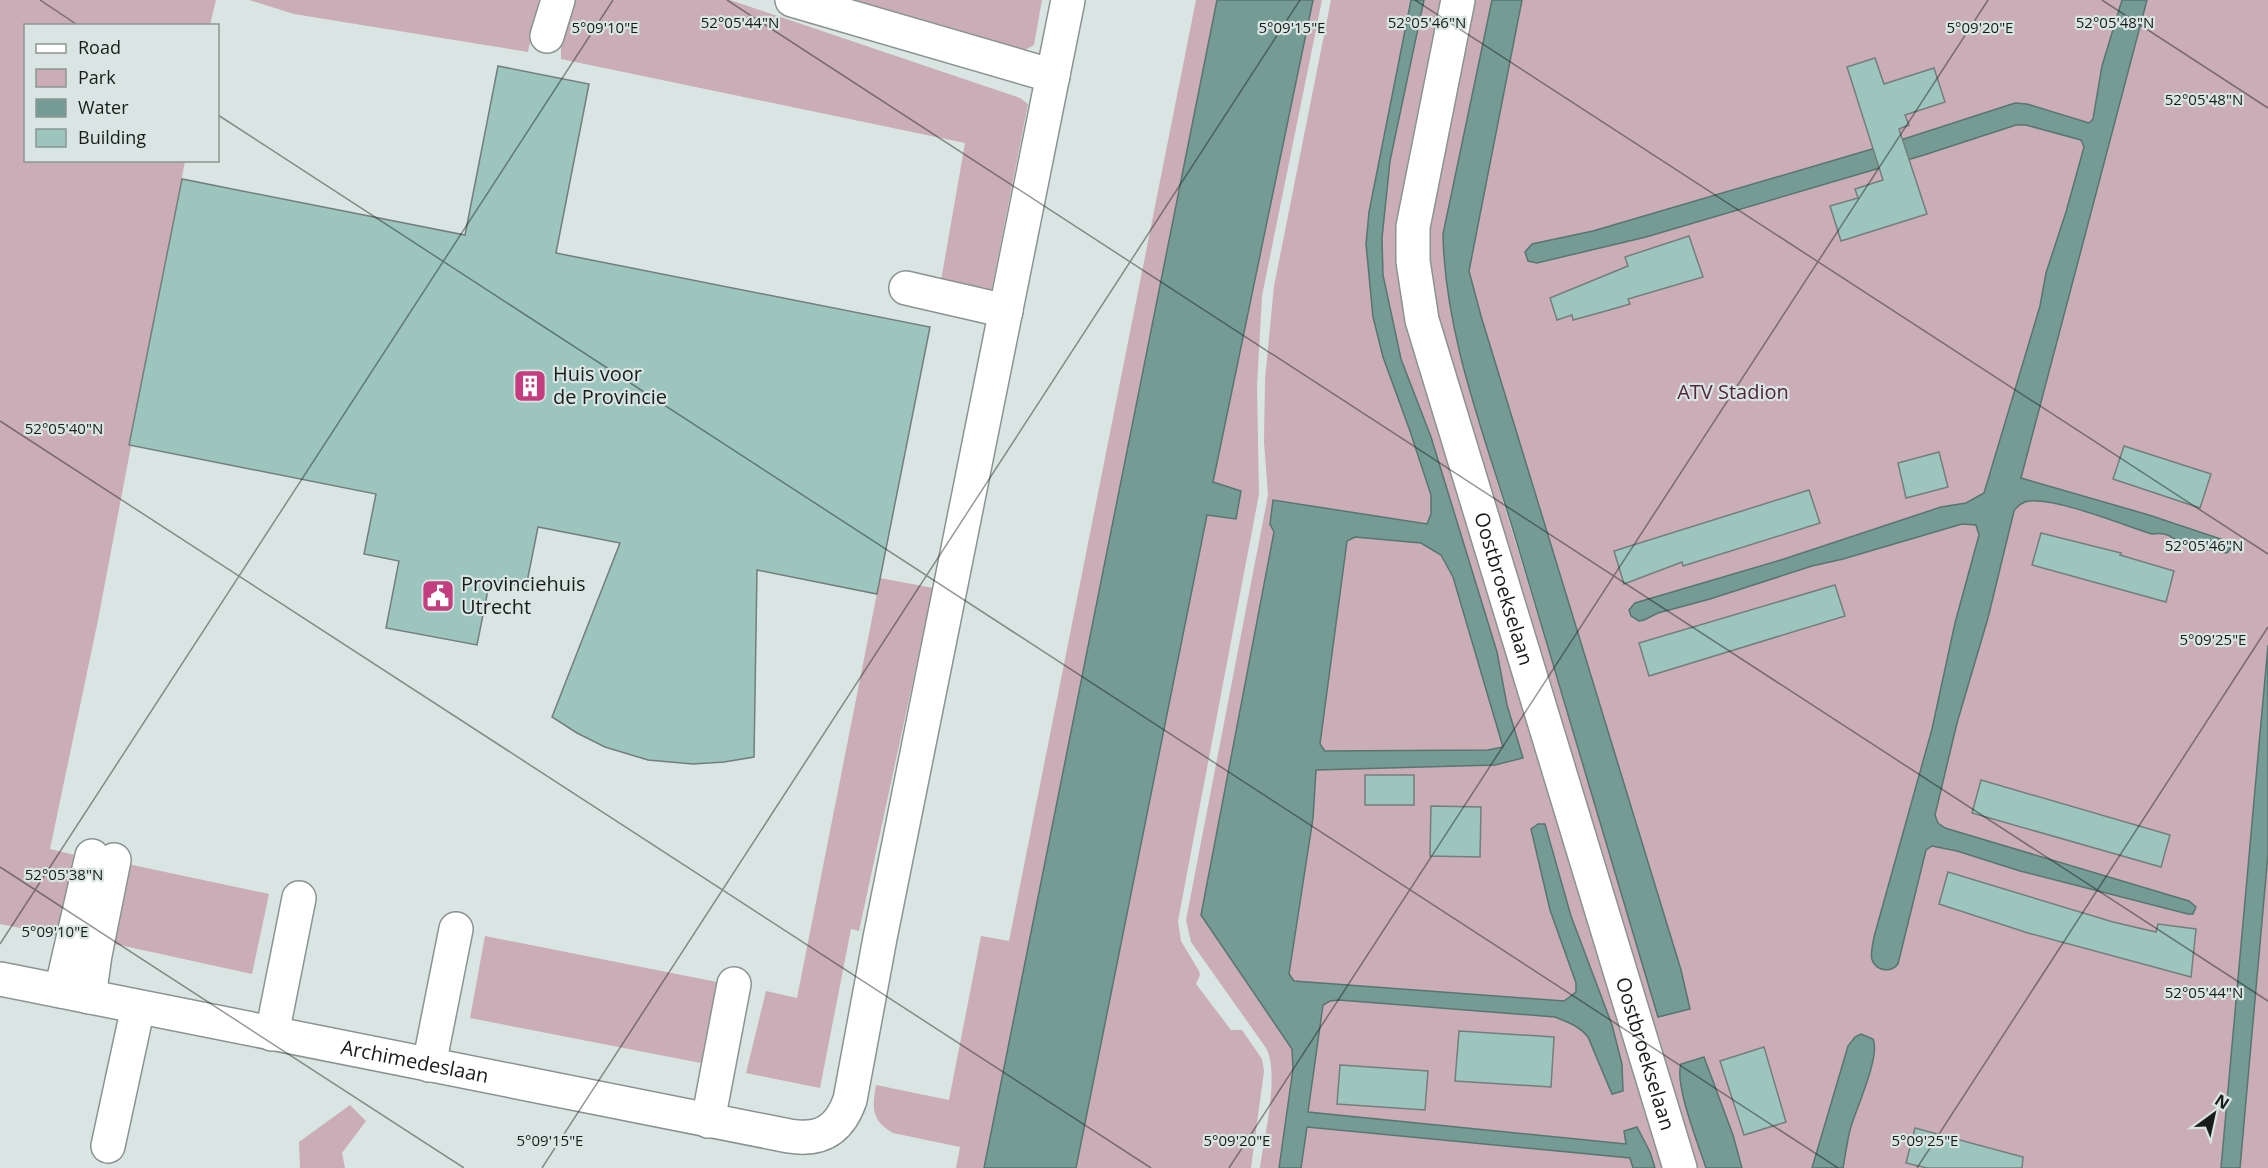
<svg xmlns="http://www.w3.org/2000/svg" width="2268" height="1168" viewBox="0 0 2268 1168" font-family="'Open Sans',sans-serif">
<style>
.green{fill:#caadb7}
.water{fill:#749b94;stroke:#587570;stroke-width:1.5;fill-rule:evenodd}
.building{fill:#9cc5be;stroke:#747e7c;stroke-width:1.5}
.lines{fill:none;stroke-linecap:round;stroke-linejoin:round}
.minor-casing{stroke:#899492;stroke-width:36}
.minor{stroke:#fff;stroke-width:33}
.ticks{fill:none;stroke:#181c1b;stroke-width:1.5;stroke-opacity:0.45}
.labels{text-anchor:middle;stroke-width:4.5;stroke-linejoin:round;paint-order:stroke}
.poi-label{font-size:20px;fill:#181c1b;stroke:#d9e5e2;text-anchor:start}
.park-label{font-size:20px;fill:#54253a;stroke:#d9e5e2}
.street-label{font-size:20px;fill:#181c1b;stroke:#d9e5e2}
.ticks-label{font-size:15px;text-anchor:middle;fill:#181c1b;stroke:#d9e5e2;stroke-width:4.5;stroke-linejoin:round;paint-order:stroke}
</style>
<rect width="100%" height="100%" fill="#d9e5e2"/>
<!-- green -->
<path class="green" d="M 0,0 L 216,0 L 210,25 L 26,26 L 26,160 L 185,161 L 98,620 L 50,849 L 83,857 L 67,937 L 0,924 Z
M 249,0 L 539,0 L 528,52 L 294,14 Z
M 573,0 L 730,0 L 1020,98 L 1028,104 L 991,293 L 941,281 L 965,143 L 561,59 L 561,28 Z
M 834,0 L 1042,0 L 1034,45 L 1019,53 Z
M 1196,0 L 1217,0 L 1015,1022 L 984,1168 L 956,1168 L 960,1147 L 893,1133 C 871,1120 872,1108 876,1085 L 949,1100 L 981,936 L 1009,941 Z
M 1313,0 L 1322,0 L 1262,296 L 1257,386 L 1259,494 L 1178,921 L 1181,941 L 1199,971 L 1200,975 L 1196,984 L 1231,1030 L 1242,1030 L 1262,1059 L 1264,1071 L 1251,1168 L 1076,1168 L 1207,514 L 1236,519 L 1241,491 L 1213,482 Z
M 1331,0 L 1411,0 L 1369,211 L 1366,244 L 1373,317 L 1383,357 L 1410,431 L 1431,495 L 1431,514 L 1428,524 L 1273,528 L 1274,532 L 1201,914 L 1292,1049 L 1293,1069 L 1279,1168 L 1260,1168 C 1264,1138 1280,1073 1266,1048 L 1196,949 L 1191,942 L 1186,920 L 1268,495 L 1264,442 L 1265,379 L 1274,286 Z
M 1424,0 L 1446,0 L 1406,202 L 1439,340 L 1428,264 L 1429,218 L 1473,0 L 1492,0 L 1443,234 L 1470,393 L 1575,738 L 1548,534 L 1481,316 L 1469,271 L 1522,0 L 2122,0 L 2102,66 L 2093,119 L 2089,123 L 2027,104 L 2015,103 L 1879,147 L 1593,231 L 1532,244 L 1537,263 L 1646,237 L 1924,155 L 2016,125 L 2026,125 L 2081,140 L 2084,146 L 2066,212 L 2046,273 L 2040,306 L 1984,493 L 1966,503 L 1941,507 L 1784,559 L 1666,595 L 1644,620 L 1657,613 L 1710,599 L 1812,566 L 1843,559 L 1962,524 L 1976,525 L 1979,534 L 1955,623 L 1932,729 L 1871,954 L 1926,850 L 1932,846 L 1957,851 L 2020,871 L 2193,914 L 2189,901 L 1945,828 L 1938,823 L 1935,815 L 1957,723 L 2014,511 C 2018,505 2022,502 2029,501 C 2057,498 2123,524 2152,534 C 2162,533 2169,532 2176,540 L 2182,525 L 2021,478 L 2147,0 L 2268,0 L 2268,645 L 2221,1168 L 1655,1168 L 1650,1152 L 1626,1144 L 1308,1113 L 1323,1005 L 1330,1001 L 1339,1000 L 1555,1017 L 1579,1027 L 1588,1037 L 1612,1093 L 1571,916 L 1547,828 L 1531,830 L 1550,910 L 1576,983 L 1576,992 L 1564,1001 L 1294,981 L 1289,975 L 1313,818 L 1316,770 L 1495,765 L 1523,758 L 1507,705 L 1497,652 L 1431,437 L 1401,359 L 1383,275 L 1382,238 L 1390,161 Z
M 1355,537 L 1421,543 L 1441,555 L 1453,577 L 1504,747 L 1488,750 L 1325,751 L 1320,743 L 1347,541 Z
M 880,578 L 933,588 L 859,931 L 851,929 L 820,1088 L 746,1073 L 766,991 L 797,998 Z
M 2268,854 L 2268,1168 L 2240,1168 Z
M 123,863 L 269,894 L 252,974 L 106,942 Z
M 485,936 L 722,983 L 706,1064 L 470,1018 Z
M 350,1105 L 366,1121 L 342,1153 L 345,1168 L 300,1168 L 299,1142 Z
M 1306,1127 L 1630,1158 L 1633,1168 L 1301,1168 Z"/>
<!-- water -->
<path class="water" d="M 1217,0 L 1313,0 L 1213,482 L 1241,491 L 1236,519 L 1207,515 L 1076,1168 L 984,1168 Z
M 1411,0 L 1424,0 L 1390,161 L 1382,238 L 1383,275 L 1401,359 L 1431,437 L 1497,652 L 1507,705 L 1523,758 L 1495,765 L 1316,770 L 1313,818 L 1289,974 L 1294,981 L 1564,1001 L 1576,992 L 1576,983 L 1550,910 L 1531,829 L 1538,824 L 1545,824 L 1571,916 L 1612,1025 L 1622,1064 L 1623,1091 L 1612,1094 L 1588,1037 C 1579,1026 1568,1022 1555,1017 L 1339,1000 L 1330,1001 L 1323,1005 L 1308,1112 L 1626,1144 L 1624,1131 L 1637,1127 L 1650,1152 L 1655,1168 L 1633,1168 L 1630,1158 L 1307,1127 L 1301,1168 L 1279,1168 L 1293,1069 L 1292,1049 L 1201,915 L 1274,532 L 1270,524 L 1273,500 L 1427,524 L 1431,514 L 1431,495 L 1410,431 L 1383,357 L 1373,317 L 1366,244 L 1369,212 ZM 1355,537 L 1421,543 L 1441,555 L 1453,577 L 1503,747 L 1488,750 L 1325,751 L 1320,744 L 1347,541 Z
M 1492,0 L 1522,0 L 1469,271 L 1481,316 L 1681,970 L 1690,1009 L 1658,1017 C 1610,855 1562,695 1514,533 C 1485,436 1445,337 1443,234 Z
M 2122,0 L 2147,0 L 2021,478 L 2149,515 L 2227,541 L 2231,548 L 2227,553 C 2212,551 2198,548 2183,543 C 2169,538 2171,532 2152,534 C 2123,525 2057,498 2029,501 C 2022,502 2018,505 2014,511 L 1988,618 L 1957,723 L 1935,815 L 1938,823 L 1945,828 L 2189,901 L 2196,907 L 2193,914 L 2188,914 L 2020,871 L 1957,851 L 1932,846 L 1926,850 L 1898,964 C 1892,972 1879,972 1873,962 C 1869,956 1873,944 1874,937 L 1932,729 L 1955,623 L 1979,535 L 1976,525 L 1962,524 L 1843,559 L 1812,566 L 1710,599 L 1658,613 L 1644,620 L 1639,621 L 1631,616 L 1629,610 L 1635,603 L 1784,559 L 1941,507 L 1966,503 L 1984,493 L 2040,306 L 2046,273 L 2066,212 L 2084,147 L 2081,140 L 2026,125 L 2016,125 L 1924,155 L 1646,237 L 1537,263 L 1528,261 L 1525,252 L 1532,244 L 1593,231 L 1879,147 L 2015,103 L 2027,104 L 2089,123 L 2093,119 L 2102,66 Z
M 2268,645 L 2268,854 L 2240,1168 L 2221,1168 Z
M 1861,1034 L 1873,1039 C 1881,1056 1855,1111 1850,1130 C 1847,1143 1845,1156 1843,1168 L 1812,1168 L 1848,1046 L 1855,1037 Z
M 1704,1057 L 1733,1135 L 1742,1168 L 1706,1168 C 1699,1146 1674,1084 1681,1064 Z"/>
<!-- building -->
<path class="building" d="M 1875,58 L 1884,84 L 1934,68 L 1945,102 L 1905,115 L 1909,125 L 1899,129 L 1927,214 L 1841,241 L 1830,206 L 1858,198 L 1855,189 L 1883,180 L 1847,67 Z
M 498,66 L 589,84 L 556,253 L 930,327 L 877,594 L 757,570 L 754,757 L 724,762 L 693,764 L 648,760 L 605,747 L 577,733 L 552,717 L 620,543 L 538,527 L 526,587 L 490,580 L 477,645 L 386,628 L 399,561 L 364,554 L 376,494 L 129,445 L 182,179 L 465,235 Z
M 1689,236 L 1703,277 L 1628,299 L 1630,304 L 1613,309 L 1573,320 L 1572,315 L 1557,320 L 1550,298 L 1628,266 L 1625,257 Z
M 2124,446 L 2211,474 L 2200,508 L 2113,479 Z
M 1939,452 L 1948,487 L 1906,498 L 1898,463 Z
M 1809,490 L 1820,523 L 1683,566 L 1682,562 L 1624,584 L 1614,551 Z
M 2041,533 L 2121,553 L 2120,555 L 2174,571 L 2166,602 L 2032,565 Z
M 1835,585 L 1845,616 L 1649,676 L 1639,643 Z
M 1365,775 L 1414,775 L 1414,805 L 1365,805 Z
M 1981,780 L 2170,835 L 2161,867 L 1972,813 Z
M 1431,806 L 1481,807 L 1480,857 L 1430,856 Z
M 1948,872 L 2113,922 L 2156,932 L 2158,924 L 2196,929 L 2191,977 L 2028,933 L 1939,904 Z
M 1459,1031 L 1554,1037 L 1551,1087 L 1455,1081 Z
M 1764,1047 L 1786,1122 L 1744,1135 L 1720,1061 Z
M 1340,1065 L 1428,1071 L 1425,1110 L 1337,1104 Z
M 1915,1128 L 2023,1157 L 2022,1168 L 1927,1168 L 1906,1163 Z"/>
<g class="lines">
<!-- minor casing -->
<g class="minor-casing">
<g id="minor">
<path d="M 792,0 L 1053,76"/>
<path id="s1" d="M 1458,0 L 1413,227 L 1413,261 L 1422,320 L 1680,1168"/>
<path d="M 547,36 L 558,0"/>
<path d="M 906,288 L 1006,311"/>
<path id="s2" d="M 0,979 L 789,1136 C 820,1141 839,1131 850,1100 L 880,938 L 1068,0"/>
<path d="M 61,991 L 92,856"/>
<path d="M 89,997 L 95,955 L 114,860"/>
<path d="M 272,1034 L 299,898"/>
<path d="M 429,1065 L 456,929"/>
<path d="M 708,1121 L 734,984"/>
<path d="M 108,1146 L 138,1007"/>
</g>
</g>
<!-- minor -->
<use href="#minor" class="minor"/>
</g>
<!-- ticks -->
<path class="ticks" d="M 40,0 L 79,26M 727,0 L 2268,1001M 1415,0 L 2268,554M 2102,0 L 2268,108M 218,115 L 1838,1168M 0,421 L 1151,1168M 0,867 L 464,1168M 0,944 L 613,0M 542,1168 L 1300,0M 1229,1168 L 1988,0M 1917,1168 L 2268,627"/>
<!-- icons -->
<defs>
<g id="building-square" transform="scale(1.725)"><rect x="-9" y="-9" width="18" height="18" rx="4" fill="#c43e7f" stroke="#d9e5e2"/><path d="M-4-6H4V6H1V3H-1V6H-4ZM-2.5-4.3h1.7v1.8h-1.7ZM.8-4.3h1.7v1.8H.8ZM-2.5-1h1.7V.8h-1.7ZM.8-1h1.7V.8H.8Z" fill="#fff"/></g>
<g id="civic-square" transform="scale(1.725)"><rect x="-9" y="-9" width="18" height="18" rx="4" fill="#c43e7f" stroke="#d9e5e2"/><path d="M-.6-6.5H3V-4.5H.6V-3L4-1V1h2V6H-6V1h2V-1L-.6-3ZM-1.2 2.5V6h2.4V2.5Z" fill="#fff"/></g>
</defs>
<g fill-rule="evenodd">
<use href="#building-square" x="530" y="386"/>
<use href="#civic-square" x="438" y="596"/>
</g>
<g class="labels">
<!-- poi labels -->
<g class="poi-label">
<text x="553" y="381">Huis voor<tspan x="553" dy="23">de Provincie</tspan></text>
<text x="461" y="591">Provinciehuis<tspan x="461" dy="23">Utrecht</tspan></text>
</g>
<!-- park labels -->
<g class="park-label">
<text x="1733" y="399">ATV Stadion</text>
</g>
<!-- street labels -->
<g class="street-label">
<text dy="7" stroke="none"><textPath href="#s1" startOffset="606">Oostbroekselaan</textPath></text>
<text dy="7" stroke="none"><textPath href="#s1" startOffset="1092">Oostbroekselaan</textPath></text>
<text dy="7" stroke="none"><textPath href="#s2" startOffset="423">Archimedeslaan</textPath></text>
</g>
</g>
<g class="ticks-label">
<text x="740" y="28">52°05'44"N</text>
<text x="1427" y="28">52°05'46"N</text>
<text x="2115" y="28">52°05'48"N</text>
<text x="605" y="33">5°09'10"E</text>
<text x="1292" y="33">5°09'15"E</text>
<text x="1980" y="33">5°09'20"E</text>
<text x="2204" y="105">52°05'48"N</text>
<text x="64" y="434">52°05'40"N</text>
<text x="2204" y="551">52°05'46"N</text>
<text x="2213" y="645">5°09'25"E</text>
<text x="64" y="880">52°05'38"N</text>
<text x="55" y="937">5°09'10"E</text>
<text x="2204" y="998">52°05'44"N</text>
<text x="550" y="1146">5°09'15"E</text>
<text x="1237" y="1146">5°09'20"E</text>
<text x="1925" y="1146">5°09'25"E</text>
</g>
<!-- legend -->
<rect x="24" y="24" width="195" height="138" fill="#d9e5e2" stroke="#8c9592" stroke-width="1.5"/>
<rect x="36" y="44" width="30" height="9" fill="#ffffff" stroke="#8c9592" stroke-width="1.5"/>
<text x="78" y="54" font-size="18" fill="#181c1b">Road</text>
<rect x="36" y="69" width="30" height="18" fill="#caadb7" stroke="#8c9592" stroke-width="1.5"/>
<text x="78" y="84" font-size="18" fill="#181c1b">Park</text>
<rect x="36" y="99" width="30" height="18" fill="#749b94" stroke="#8c9592" stroke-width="1.5"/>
<text x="78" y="114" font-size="18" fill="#181c1b">Water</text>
<rect x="36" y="129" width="30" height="18" fill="#9cc5be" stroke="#8c9592" stroke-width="1.5"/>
<text x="78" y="144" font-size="18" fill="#181c1b">Building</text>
<!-- north arrow -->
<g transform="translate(2214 1114) rotate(33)" stroke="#d9e5e2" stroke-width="4.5" paint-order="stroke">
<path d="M0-4.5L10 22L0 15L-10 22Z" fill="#181c1b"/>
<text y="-9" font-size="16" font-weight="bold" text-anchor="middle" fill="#181c1b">N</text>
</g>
</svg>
